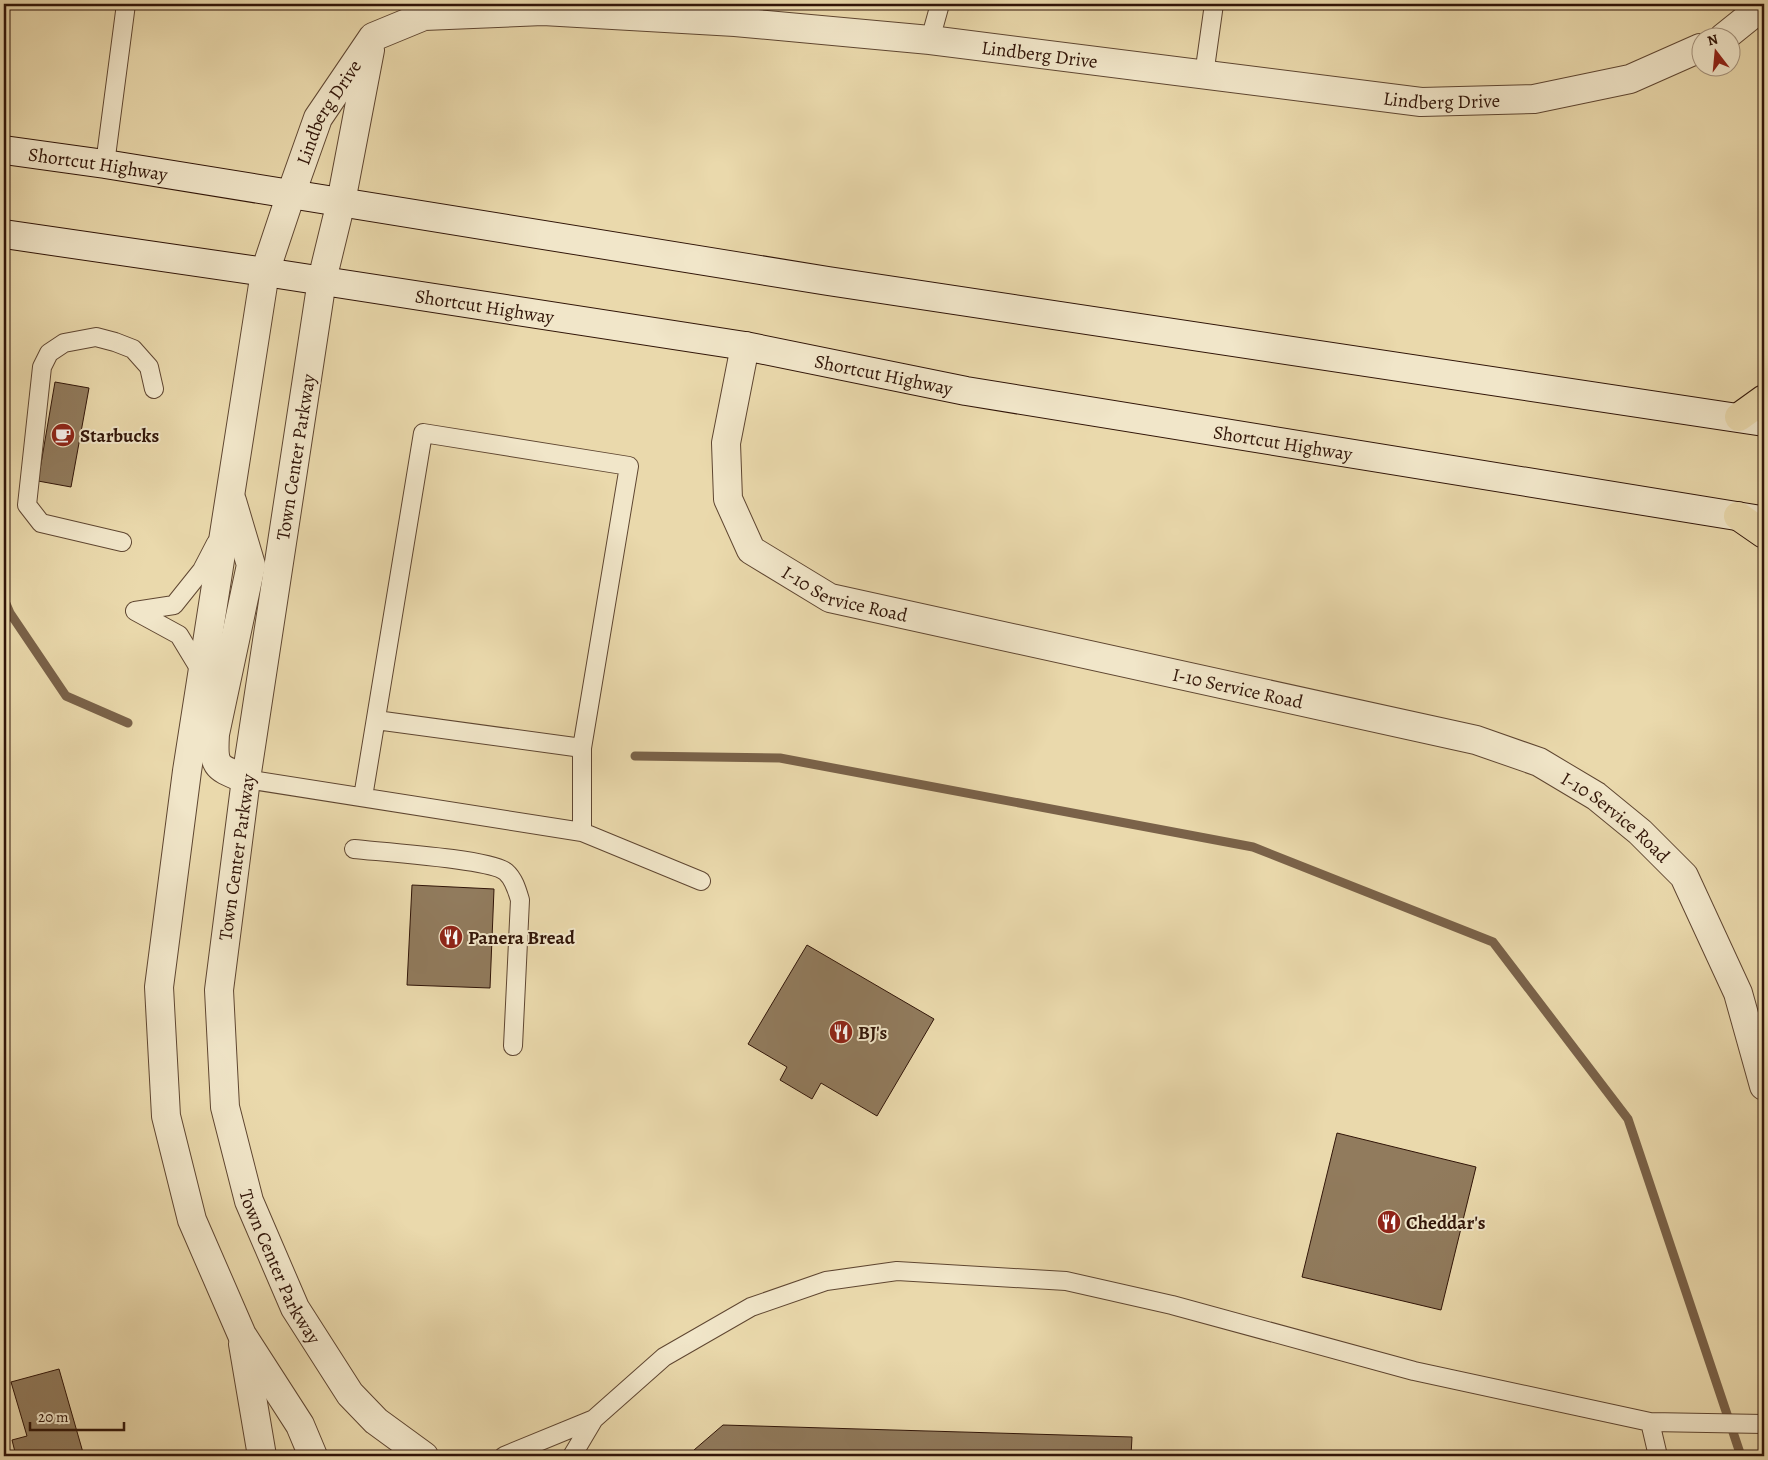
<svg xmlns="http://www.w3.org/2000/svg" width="1768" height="1460" viewBox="0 0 1768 1460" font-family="Alegreya,serif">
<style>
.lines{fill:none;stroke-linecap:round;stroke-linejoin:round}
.stream{stroke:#7a6249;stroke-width:9}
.building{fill:#917b5d;stroke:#311508}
.service-casing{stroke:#5f4631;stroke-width:20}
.tertiary-casing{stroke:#5f4631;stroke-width:30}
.secondary-casing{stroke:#311508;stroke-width:30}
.motorway-casing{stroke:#311508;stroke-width:30}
.service{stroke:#f1e6c9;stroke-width:18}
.tertiary{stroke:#f1e6c9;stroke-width:28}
.secondary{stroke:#f1e6c9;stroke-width:28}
.motorway{stroke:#ead9ac;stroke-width:28}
.labels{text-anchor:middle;stroke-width:4;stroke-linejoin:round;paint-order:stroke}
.street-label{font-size:19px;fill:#311508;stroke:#f1e6c9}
.poi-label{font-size:19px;font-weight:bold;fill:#311508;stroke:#f1e6c9;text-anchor:start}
</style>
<rect width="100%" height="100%" fill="#ead9ac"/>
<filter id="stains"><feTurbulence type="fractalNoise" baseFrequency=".004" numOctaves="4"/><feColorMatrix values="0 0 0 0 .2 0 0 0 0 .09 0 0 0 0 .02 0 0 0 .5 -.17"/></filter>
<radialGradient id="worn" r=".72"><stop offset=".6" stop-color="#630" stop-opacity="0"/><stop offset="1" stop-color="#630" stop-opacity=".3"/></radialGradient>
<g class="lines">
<!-- stream -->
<path class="stream" d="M 4,599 L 10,613 L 66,696 L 128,723
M 635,756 L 780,758 L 1253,847 L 1493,942 L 1628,1119 L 1741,1456"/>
</g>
<!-- building -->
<path class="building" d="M 55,382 L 89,388 L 71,487 L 38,481 Z
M 412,885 L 494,889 L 490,988 L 407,985 Z
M 807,945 L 934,1019 L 877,1116 L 821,1083 L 812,1099 L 780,1080 L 787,1067 L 748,1044 Z
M 1337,1133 L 1476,1167 L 1441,1310 L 1302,1277 Z
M 59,1369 L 84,1456 L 16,1456 L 12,1440 L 27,1436 L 11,1382 Z
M 723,1425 L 1132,1437 L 1131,1456 L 694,1456 L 694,1450 Z"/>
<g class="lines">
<!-- service casing -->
<g class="service-casing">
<path id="service" d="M 735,22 L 737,4
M 930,40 L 940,4
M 1204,75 L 1214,4
M 105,164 L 126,4
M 122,542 L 41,523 L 27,505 L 42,367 L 49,353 L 64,343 L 96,337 L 115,342 L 133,349 L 149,367 L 154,389
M 135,611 L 174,605 L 202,570 L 216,543
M 135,611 L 179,635 L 202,673
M 376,720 L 582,748
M 246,779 L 582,832 L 701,881
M 363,797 L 423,433 L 629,466 L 582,748 L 582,832
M 354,849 C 381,852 491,859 506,872 C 514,879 517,890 520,900 L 513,1046
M 1650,1422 L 1658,1456
M 504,1456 L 594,1419
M 572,1456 L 594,1419 L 664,1357 L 751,1307 L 826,1281 L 897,1271 L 1066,1281 L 1172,1305 L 1414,1371 L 1650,1422 L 1764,1424"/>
</g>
<!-- tertiary casing -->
<g class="tertiary-casing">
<g id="tertiary">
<path d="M 1723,38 L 1764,5"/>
<path id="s1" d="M 370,50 L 341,202 L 322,280 L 246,779 L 219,990 L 225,1107 L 249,1201 L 295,1308 L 350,1394 L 376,1421 L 424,1456"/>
<path id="s2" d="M 745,346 L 726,443 L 728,499 L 751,550 L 830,598 L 1476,740 L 1539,762 L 1596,796 L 1640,832 L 1684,876 L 1738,993 L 1764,1086"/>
<path d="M 232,501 L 251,565 L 215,734 C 213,768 216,767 246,779"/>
<path d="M 243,1344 L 262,1456"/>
<path id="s3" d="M 313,1456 L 300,1425 L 242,1335 L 192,1220 L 166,1116 L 159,987 L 187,771 L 265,272 L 291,194 L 318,118 L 373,37 L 424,16 L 543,11 L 735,22 L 930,40 L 1421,102 L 1534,99 L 1630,79 L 1700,48"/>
</g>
</g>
<!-- secondary casing -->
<g class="secondary-casing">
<g id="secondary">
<path id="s4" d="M 4,150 L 105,164 L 828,281 L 1764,422"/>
<path id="s5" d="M 4,234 L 265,272 L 745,346 L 966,391 L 1761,520"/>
</g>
</g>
<!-- motorway casing -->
<g class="motorway-casing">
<path id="motorway" d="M 1739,417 L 1764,399
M 1738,516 L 1764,534"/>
</g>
<!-- service -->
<use href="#service" class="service"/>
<!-- tertiary -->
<use href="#tertiary" class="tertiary"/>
<!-- secondary -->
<use href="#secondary" class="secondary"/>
<!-- motorway -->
<use href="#motorway" class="motorway"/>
</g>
<!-- icons -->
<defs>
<g id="cafe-disc" transform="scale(1.25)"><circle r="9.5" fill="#8f2418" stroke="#f1e6c9"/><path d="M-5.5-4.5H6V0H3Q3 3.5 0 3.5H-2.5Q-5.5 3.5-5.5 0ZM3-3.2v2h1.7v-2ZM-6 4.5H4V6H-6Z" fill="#fff"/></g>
<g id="restaurant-disc" transform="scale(1.25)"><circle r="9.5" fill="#8f2418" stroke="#f1e6c9"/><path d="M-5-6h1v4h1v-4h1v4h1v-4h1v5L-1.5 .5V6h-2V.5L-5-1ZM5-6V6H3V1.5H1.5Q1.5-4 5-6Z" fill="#fff"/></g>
</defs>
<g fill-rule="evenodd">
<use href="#cafe-disc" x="63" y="435"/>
<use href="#restaurant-disc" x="451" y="937"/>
<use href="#restaurant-disc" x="841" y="1032"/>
<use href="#restaurant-disc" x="1389" y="1222"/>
</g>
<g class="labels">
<!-- street labels -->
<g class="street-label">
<text dy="7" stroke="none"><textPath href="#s3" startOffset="2159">Lindberg Drive</textPath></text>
<text dy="7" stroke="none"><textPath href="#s3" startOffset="2564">Lindberg Drive</textPath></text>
<text dy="7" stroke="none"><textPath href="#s3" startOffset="1398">Lindberg Drive</textPath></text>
<text dy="7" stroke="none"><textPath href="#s4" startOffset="95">Shortcut Highway</textPath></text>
<text dy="7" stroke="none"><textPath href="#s5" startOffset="486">Shortcut Highway</textPath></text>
<text dy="7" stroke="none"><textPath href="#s5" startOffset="891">Shortcut Highway</textPath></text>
<text dy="7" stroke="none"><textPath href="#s5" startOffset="1296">Shortcut Highway</textPath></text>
<text transform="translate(295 457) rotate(-81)" y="7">Town Center Parkway</text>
<text dy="7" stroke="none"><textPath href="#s2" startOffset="316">I-10 Service Road</textPath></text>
<text dy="7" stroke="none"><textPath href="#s2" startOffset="721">I-10 Service Road</textPath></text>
<text dy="7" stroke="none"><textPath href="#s2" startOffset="1126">I-10 Service Road</textPath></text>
<text transform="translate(236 857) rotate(-82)" y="7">Town Center Parkway</text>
<text dy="7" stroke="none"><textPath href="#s1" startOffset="1239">Town Center Parkway</textPath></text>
</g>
<!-- poi labels -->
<g class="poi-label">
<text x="80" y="442">Starbucks</text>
<text x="468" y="944">Panera Bread</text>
<text x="858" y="1039">BJ's</text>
<text x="1406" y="1229">Cheddar's</text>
</g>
</g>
<!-- margin -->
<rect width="1768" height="1460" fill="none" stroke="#ead9ac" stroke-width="20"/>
<rect x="5" y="5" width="1758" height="1450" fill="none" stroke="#311508" stroke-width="2.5"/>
<rect x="10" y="10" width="1748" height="1440" fill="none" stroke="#311508"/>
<!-- north arrow -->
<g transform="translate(1716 52) rotate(344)"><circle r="24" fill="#f1e6c9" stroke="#a4927c"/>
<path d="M0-4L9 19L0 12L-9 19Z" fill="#8f2418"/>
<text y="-8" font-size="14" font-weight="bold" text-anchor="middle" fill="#311508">N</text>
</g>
<!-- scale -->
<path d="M30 1422v8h94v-8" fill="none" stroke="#311508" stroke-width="2.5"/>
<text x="38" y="1422" font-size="15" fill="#311508" stroke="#f1e6c9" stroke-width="4" paint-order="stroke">20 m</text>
<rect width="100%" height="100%" filter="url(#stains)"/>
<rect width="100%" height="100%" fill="url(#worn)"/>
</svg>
